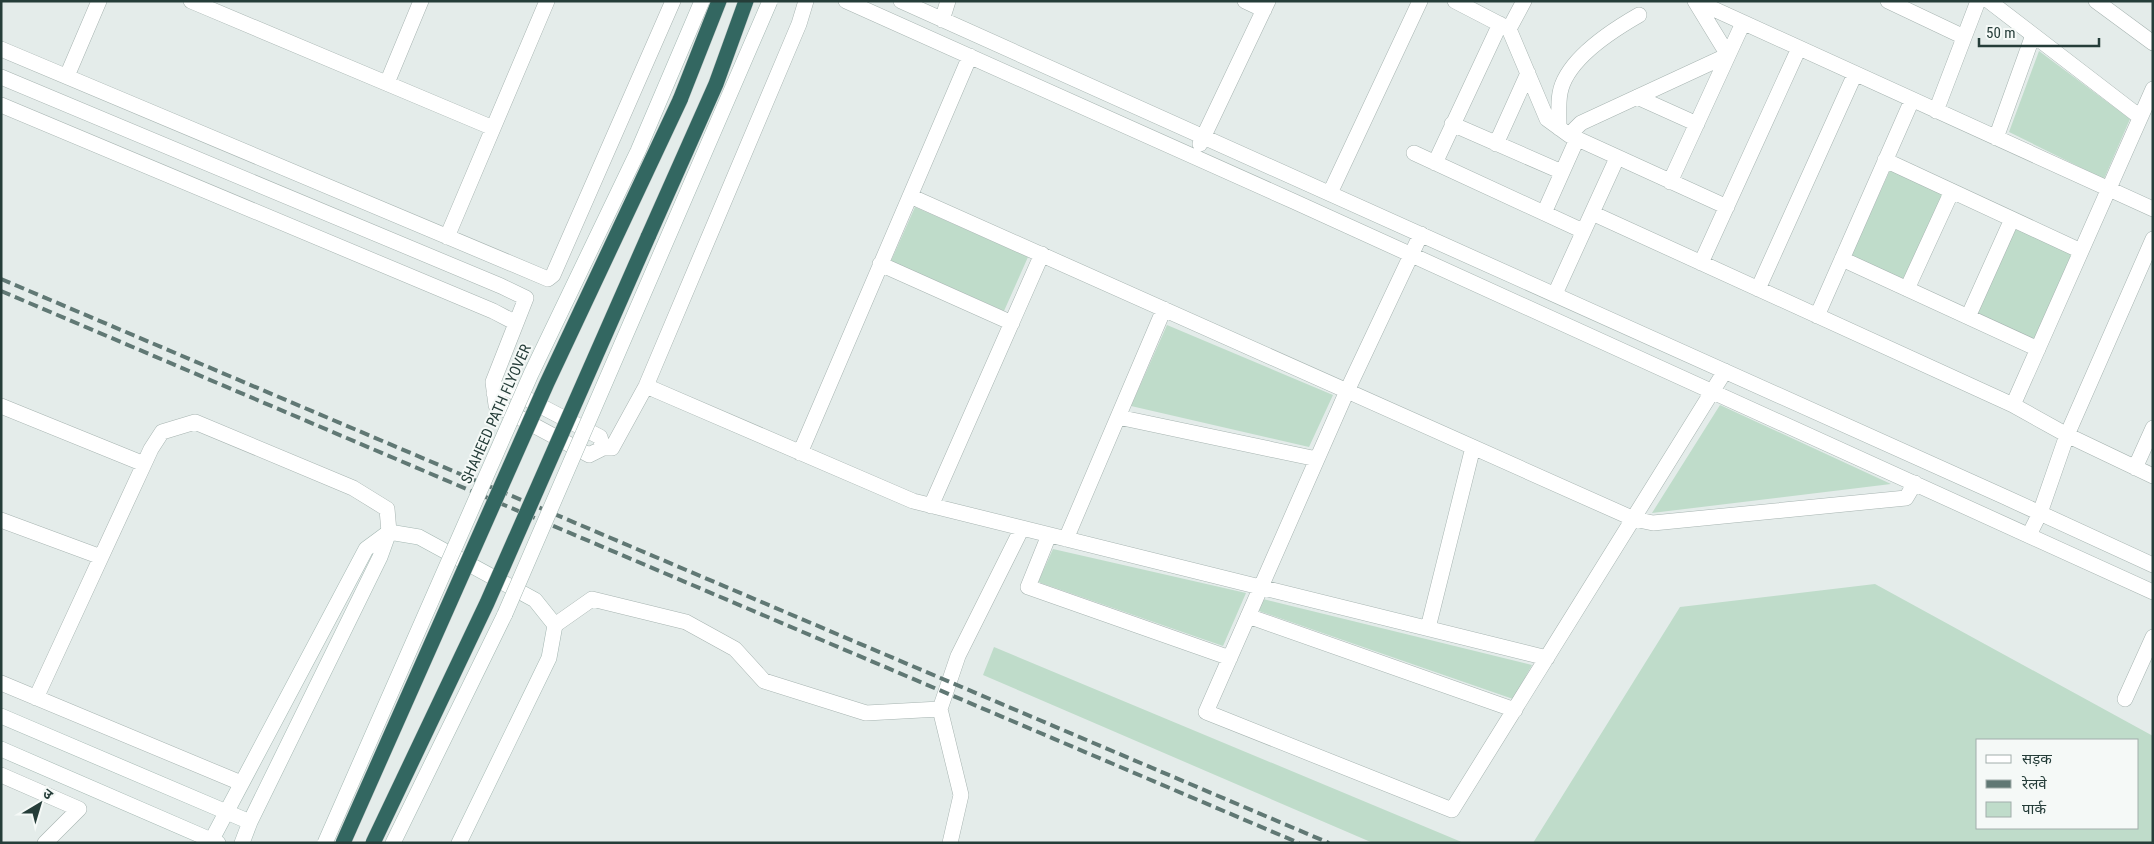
<svg xmlns="http://www.w3.org/2000/svg" width="2154" height="844" viewBox="0 0 2154 844" font-family="'Roboto Condensed','Noto Sans Devanagari',sans-serif">
<style>
.green{fill:#bfdcca;fill-rule:evenodd}
.lines{fill:none;stroke-linecap:round;stroke-linejoin:round}
.street-casing{stroke:#a7b4b1;stroke-width:16}
.secondary-casing{stroke:#a4b7b2;stroke-width:16}
.highway-casing{stroke:#c2c9c8;stroke-width:16}
.street{stroke:#fff;stroke-width:15}
.secondary{stroke:#fff;stroke-width:15}
.highway{stroke:#336761;stroke-width:15}
.rail{stroke:#607874;stroke-width:4;stroke-dasharray:10 5;stroke-linecap:butt}
.secondary-bridge-casing{stroke:#a4b7b2;stroke-width:16;stroke-linecap:butt}
.highway-bridge-casing{stroke:#c2c9c8;stroke-width:16;stroke-linecap:butt}
.secondary-bridge{stroke:#fff;stroke-width:15}
.highway-bridge{stroke:#336761;stroke-width:15}
.labels{text-anchor:middle;stroke-width:4;stroke-linejoin:round;paint-order:stroke}
.street-label{font-size:15px;fill:#253d39;stroke:#f5f9f7}
</style>
<rect width="100%" height="100%" fill="#e4ecea"/>
<!-- green -->
<path class="green" d="M 2039,51 L 2130,119 L 2104,179 L 2009,132 Z
M 1891,168 L 1946,193 L 1906,281 L 1851,256 Z
M 915,207 L 1028,257 L 1004,311 L 891,261 Z
M 2017,226 L 2075,253 L 2035,341 L 1977,314 Z
M 1167,325 L 1333,395 L 1309,447 L 1131,406 Z
M 1720,405 L 1891,484 L 1652,513 Z
M 1053,549 L 1246,593 L 1223,646 L 1038,582 Z
M 1875,584 L 2153,736 L 2153,843 L 1533,843 L 1680,607 ZM 1978,740 L 2138,740 L 2138,828 L 1978,828 Z
M 1263,599 L 1532,665 L 1513,699 L 1259,611 Z
M 994,647 L 1464,843 L 1373,843 L 983,675 Z"/>
<g class="lines">
<!-- street casing -->
<g class="street-casing">
<path id="street" d="M 191,1 L 493,128
M 846,1 L 1293,201 L 2153,592
M 901,1 L 2005,497 L 2153,565
M 1245,1 L 1264,10
M 1455,1 L 1509,29 L 1547,119 L 1569,135 L 1727,207
M 1696,1 L 2153,209
M 1888,1 L 1964,37
M 1989,1 L 2140,117
M 2096,1 L 2153,43
M 942,20 L 948,1
M 1509,29 L 1524,1
M 1,49 L 548,279 L 553,275 L 673,1
M 67,76 L 99,1
M 1,77 L 501,286 L 526,298 L 493,382 L 496,405 L 589,455 L 603,448 L 612,448 L 646,386 L 799,24 L 806,1
M 387,83 L 421,1
M 1637,97 L 1697,124
M 1,105 L 493,311 L 516,323
M 1936,111 L 1978,1
M 1452,124 L 1562,172
M 1559,128 C 1559,116 1558,104 1560,93 C 1566,60 1611,31 1639,15
M 1569,135 L 1581,123 L 1728,55 L 1695,1
M 1996,138 L 2033,35
M 1200,144 L 1268,1
M 1496,144 L 1528,73
M 1414,153 L 1583,231
M 1885,160 L 2081,251
M 1435,163 L 1500,24
M 1670,182 L 1743,23
M 1330,193 L 1420,1
M 910,196 L 1634,519 L 1653,523 L 1906,498 L 1915,483
M 1544,213 L 1577,139
M 1592,213 L 2013,405 L 2067,435 L 2153,476
M 1421,234 L 1347,391 L 1206,712 L 1452,810 L 1725,371
M 447,237 L 547,1
M 1842,259 L 2038,349
M 1701,263 L 1799,48
M 880,264 L 1012,323
M 1758,289 L 1855,74
M 1907,289 L 1952,191
M 1555,294 L 1617,158
M 1817,316 L 1912,100
M 1968,317 L 2012,219
M 646,386 L 913,501 L 1547,658
M 494,393 L 506,388 L 600,437 L 603,448
M 2013,405 L 2153,89
M 1,406 L 144,464
M 1118,417 L 1317,459
M 800,453 L 970,56
M 2135,468 L 2153,428
M 931,506 L 1042,254
M 1,520 L 101,557
M 1049,535 L 1028,587 L 1230,658
M 2029,535 L 2040,513 L 2067,435 L 2153,239
M 1066,539 L 1164,309
M 1248,616 L 1515,710
M 555,625 L 592,599 L 686,622 L 735,649 L 764,681 L 866,713 L 940,709
M 1428,628 L 1473,447
M 1,683 L 241,783
M 36,698 L 151,449 L 162,432 L 195,422 L 353,488 L 387,509 L 389,532
M 2125,699 L 2153,637
M 1,775 L 79,809 L 45,843
M 950,843 L 961,795 L 940,709 L 958,656 L 1022,528"/>
</g>
<!-- secondary casing -->
<g class="secondary-casing">
<path id="secondary" d="M 1,716 L 250,822
M 1,749 L 218,843
M 210,843 L 366,549 L 389,532 L 419,537 L 535,600 L 555,625 L 549,658 L 459,843
M 242,843 L 250,822 L 380,557 L 389,532
M 393,843 L 505,614"/>
</g>
<!-- highway casing -->
<g class="highway-casing">
<path id="highway" d="M 680,100 L 719,1
M 648,237 L 716,84 L 746,1"/>
</g>
<!-- street -->
<use href="#street" class="street"/>
<!-- secondary -->
<use href="#secondary" class="secondary"/>
<!-- highway -->
<use href="#highway" class="highway"/>
<!-- rail -->
<path class="rail" d="M 1,279 L 1329,843
M 1,291 L 1299,843"/>
<!-- secondary-bridge casing -->
<g class="secondary-bridge-casing">
<path id="secondary-bridge" d="M 505,614 L 770,1
M 325,843 L 531,374 L 638,151 L 702,1"/>
</g>
<!-- highway-bridge casing -->
<g class="highway-bridge-casing">
<path id="highway-bridge" d="M 343,843 L 547,383 L 680,100
M 373,843 L 487,603 L 648,237"/>
</g>
<!-- secondary-bridge -->
<use href="#secondary-bridge" class="secondary-bridge"/>
<!-- highway-bridge -->
<use href="#highway-bridge" class="highway-bridge"/>
</g>
<g class="labels">
<!-- street labels -->
<g class="street-label">
<text transform="translate(496 414) rotate(-66)" y="5">SHAHEED PATH FLYOVER</text>
</g>
</g>
<!-- border -->
<rect width="2154" height="844" fill="none" stroke="#253d39" stroke-width="5"/>
<!-- legend -->
<rect x="1976" y="739" width="162" height="90" fill="#f5f9f7" stroke="#a2aeab"/>
<rect x="1986" y="755" width="25" height="8" fill="#ffffff" stroke="#a2aeab"/>
<text x="2022" y="764" font-size="15" fill="#253d39">सड़क</text>
<rect x="1986" y="780" width="25" height="8" fill="#607874" stroke="#a2aeab"/>
<text x="2022" y="789" font-size="15" fill="#253d39">रेलवे</text>
<rect x="1986" y="802" width="25" height="15" fill="#bfdcca" stroke="#a2aeab"/>
<text x="2022" y="814" font-size="15" fill="#253d39">पार्क</text>
<!-- north arrow -->
<g transform="translate(40 804) rotate(38)" stroke="#f5f9f7" stroke-width="4" paint-order="stroke">
<path d="M0-4L9 19L0 12L-9 19Z" fill="#253d39"/>
<text y="-8" font-size="14" font-weight="bold" text-anchor="middle" fill="#253d39">उ</text>
</g>
<!-- scale -->
<path d="M1979 38v8h120v-8" fill="none" stroke="#253d39" stroke-width="2.5"/>
<text x="1986" y="38" font-size="15" fill="#253d39" stroke="#f5f9f7" stroke-width="4" paint-order="stroke">50 m</text>
</svg>
